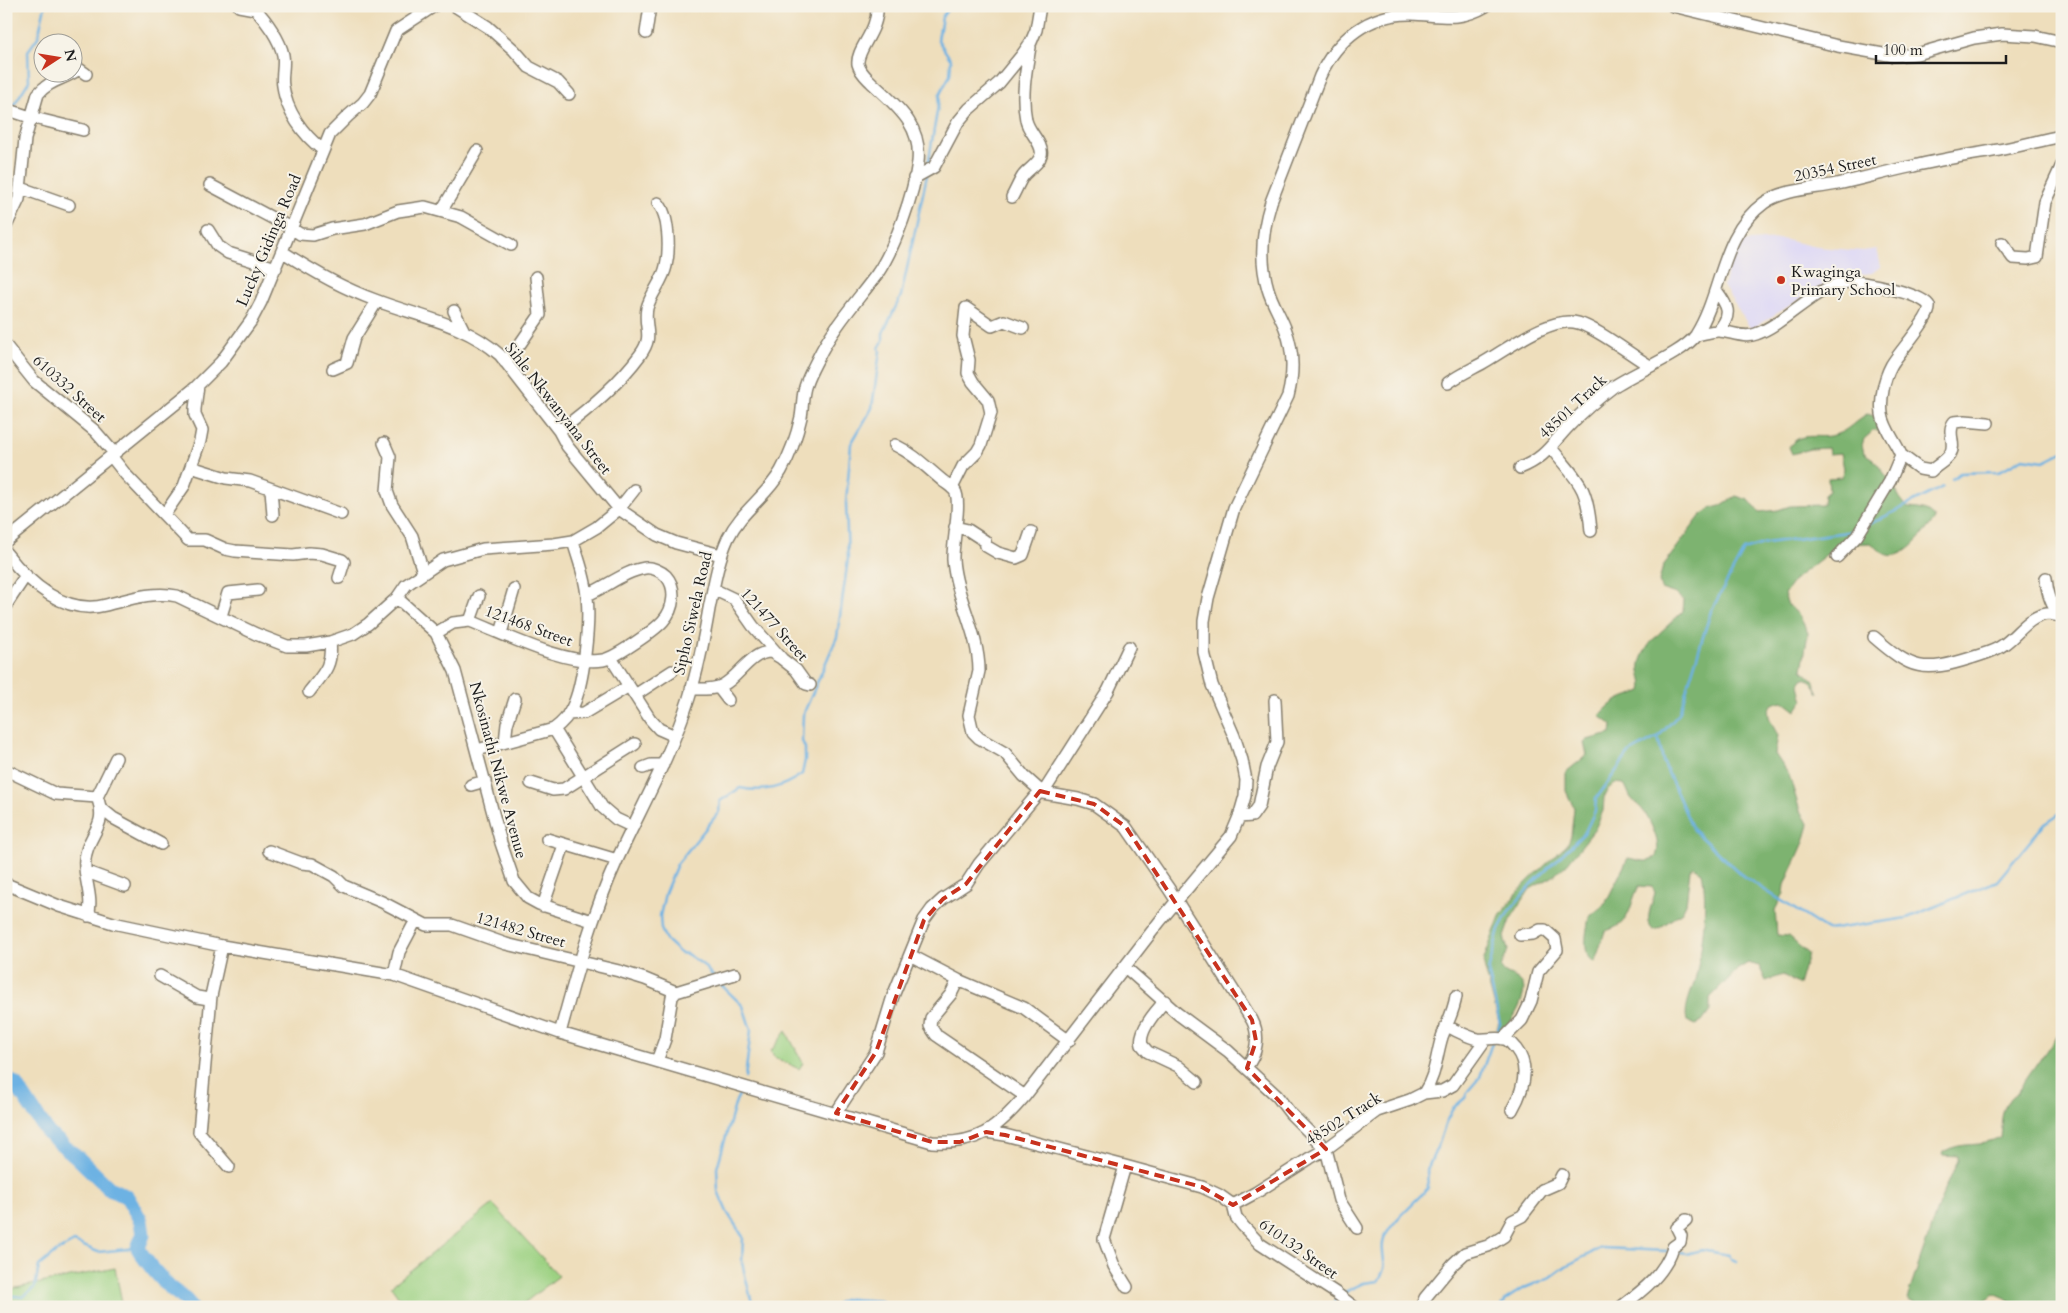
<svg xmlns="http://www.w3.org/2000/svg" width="2068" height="1313" viewBox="0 0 2068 1313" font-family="Cardo,serif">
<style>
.built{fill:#dbd6f7}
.green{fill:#9cd182;stroke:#5c764f}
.forest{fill:#7db370;stroke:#4c6846}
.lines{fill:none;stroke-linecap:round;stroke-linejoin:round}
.stream{stroke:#6db2e3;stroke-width:2.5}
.river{stroke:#6db2e3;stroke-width:15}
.minor-casing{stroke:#857d6c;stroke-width:14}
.minor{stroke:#fff;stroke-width:11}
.marked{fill:none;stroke:#c8321e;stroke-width:4;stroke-dasharray:10 6;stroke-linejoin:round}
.poi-dot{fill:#c8321e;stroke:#f7f3e8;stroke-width:2}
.labels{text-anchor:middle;stroke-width:4;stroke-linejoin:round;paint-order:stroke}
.street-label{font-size:16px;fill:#1c1c1c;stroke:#f7f3e8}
.poi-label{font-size:16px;fill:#1c1c1c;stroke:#f7f3e8;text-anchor:start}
</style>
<rect width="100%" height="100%" fill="#f7f3e8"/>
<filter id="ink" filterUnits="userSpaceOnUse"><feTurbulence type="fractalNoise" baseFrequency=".02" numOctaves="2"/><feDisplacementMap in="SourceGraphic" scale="10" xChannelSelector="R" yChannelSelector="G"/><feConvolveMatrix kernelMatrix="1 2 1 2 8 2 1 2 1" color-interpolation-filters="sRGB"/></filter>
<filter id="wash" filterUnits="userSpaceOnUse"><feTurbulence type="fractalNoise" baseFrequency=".0096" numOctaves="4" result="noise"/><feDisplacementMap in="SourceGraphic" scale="20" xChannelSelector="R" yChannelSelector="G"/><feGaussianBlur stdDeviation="1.12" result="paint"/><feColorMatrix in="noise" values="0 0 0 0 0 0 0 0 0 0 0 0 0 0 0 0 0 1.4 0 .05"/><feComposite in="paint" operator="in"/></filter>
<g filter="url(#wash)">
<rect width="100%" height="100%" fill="#eedebc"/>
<!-- built -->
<path class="built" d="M 1781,239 L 1817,247 L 1863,251 L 1877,249 L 1881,267 L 1872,273 L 1848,276 L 1824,285 L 1751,329 L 1723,286 L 1736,242 Z"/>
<!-- green -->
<path class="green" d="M 786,1031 L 803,1063 L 799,1069 L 774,1057 L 771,1051 Z
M 493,1204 L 559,1276 L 519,1307 L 406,1307 L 391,1286 Z
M 115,1268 L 123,1307 L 6,1307 L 6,1290 Z"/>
<!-- forest -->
<path class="forest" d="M 1867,414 L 1879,417 L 1889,439 L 1877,431 L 1873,431 L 1864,439 L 1862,445 L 1864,453 L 1873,459 L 1892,483 L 1900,498 L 1908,508 C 1920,509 1928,509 1935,519 C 1924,532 1903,565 1883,553 C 1879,550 1875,546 1871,543 L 1840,544 L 1796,578 L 1784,594 L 1788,605 L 1799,615 L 1808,633 L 1802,670 L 1813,680 L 1819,693 L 1810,680 L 1804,678 L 1799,685 L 1803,701 L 1796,711 L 1783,701 C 1759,704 1770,721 1778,735 L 1775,754 L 1789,775 L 1800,811 L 1809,825 L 1804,842 L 1785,885 L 1784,893 L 1775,910 L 1777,935 L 1788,936 L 1808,954 L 1799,985 L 1783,975 L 1766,981 L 1759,966 L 1748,963 L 1738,969 L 1710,998 L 1710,1011 L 1702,1022 L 1696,1025 L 1687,1021 C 1683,1007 1693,990 1696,976 C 1703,944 1708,903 1702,872 L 1694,867 L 1690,870 L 1686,904 L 1682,912 L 1658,929 L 1653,930 C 1643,921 1653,903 1655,892 L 1652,887 L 1639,886 C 1628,906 1633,924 1605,931 L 1595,962 C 1580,955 1587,930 1589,917 L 1605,904 L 1628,858 C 1635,859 1645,863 1651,860 C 1667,852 1650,822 1645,813 C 1641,807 1635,803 1631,798 C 1628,793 1627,788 1624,784 L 1615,783 L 1607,790 L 1604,798 L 1603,811 L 1595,829 L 1567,864 L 1552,877 L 1530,889 L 1510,920 L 1504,937 L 1508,950 L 1501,968 C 1505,976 1514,975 1520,981 C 1533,991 1509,1025 1502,1035 L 1497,1034 L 1496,1032 L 1499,1022 L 1483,962 L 1500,916 L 1513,898 L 1526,883 L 1567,845 L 1571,836 L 1574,808 L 1566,791 L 1566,772 L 1587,755 L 1584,743 L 1587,740 L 1611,734 L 1612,725 L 1600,716 C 1611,700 1626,697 1642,691 C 1645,681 1638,674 1640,664 C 1645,641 1668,627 1683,611 L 1684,601 L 1676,594 L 1661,589 L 1659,581 L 1663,566 L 1701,515 L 1712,508 L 1720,506 L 1736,496 L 1749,500 L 1759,512 L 1778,510 L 1790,506 L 1823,505 L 1824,495 L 1829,491 L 1828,478 L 1841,477 L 1844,469 L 1841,453 L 1829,454 L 1828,448 L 1810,449 L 1792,454 L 1789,447 C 1801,429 1820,441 1837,434 C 1849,430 1856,420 1867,414 Z
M 2062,1028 L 2062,1307 L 2025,1307 L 1994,1294 L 1977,1307 L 1920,1307 L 1907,1299 L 1939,1204 L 1958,1161 L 1958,1156 L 1942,1155 L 1943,1152 C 1963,1140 1980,1149 2000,1138 C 2002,1121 2000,1105 2016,1094 Z"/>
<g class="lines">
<!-- stream -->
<path class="stream" d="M 12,108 L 29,81 L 28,51 L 38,37 L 45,6
M 928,165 L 940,94 L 950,75 L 951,60 L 938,40 L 942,17 L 950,6
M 1952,479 L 1960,473 L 1998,472 L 2023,458 L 2044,461 L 2062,452
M 1868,525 L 1943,487
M 1658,737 L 1663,761 L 1693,830 L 1743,876 L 1827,930 L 1907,918 L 1997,881 L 2045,823 L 2062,812
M 713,976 L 702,964 L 687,954 L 680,953 L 666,940 L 661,929 L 660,916 L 665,893 L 677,864 L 719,812 L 720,801 L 740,788 C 764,793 782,788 802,774 L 805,760 L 805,748 L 802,741 L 803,715 L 837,637 L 848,559 L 846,503 L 851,444 L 872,408 L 880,351 L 879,348 L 883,341 L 883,333 L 901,296 L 927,175
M 719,983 L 743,1006 L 751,1030 L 745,1078
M 1495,1036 L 1500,1024 L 1488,971 L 1499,929 L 1509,911 L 1532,884 L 1585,832 L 1595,811 L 1596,799 L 1629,753 L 1658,737 L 1679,714 L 1711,611 L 1744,550 L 1766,543 L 1854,531
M 740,1093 L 736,1101 L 717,1168 L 718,1191 L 727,1212 L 743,1237 L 742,1263 L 753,1307
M 1675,1252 L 1686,1254 L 1702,1250 L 1729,1255 L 1731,1259 L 1737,1261
M 1343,1293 L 1364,1283 L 1378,1281 C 1390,1263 1381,1261 1383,1243 C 1385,1227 1417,1200 1428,1188 L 1427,1170 L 1439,1143 L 1446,1122 L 1453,1108 L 1465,1098 L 1468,1091 L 1480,1077 L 1492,1043
M 6,1295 L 23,1297 L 35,1287 L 39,1266 L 56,1252 L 74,1242 L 98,1252 L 138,1248
M 1332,1307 L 1337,1299
M 1501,1307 L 1505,1300 L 1522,1289 L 1551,1277 L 1566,1266 L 1601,1248 L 1667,1251"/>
<!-- river -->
<path class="river" d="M 6,1078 L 17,1086 L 48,1133 L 77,1157 L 109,1188 L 127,1197 L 141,1221 L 143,1235 L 138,1248 C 146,1263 157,1274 168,1286 C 175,1293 186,1297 191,1307
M 842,1307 L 848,1305 L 879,1307"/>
</g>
</g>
<g filter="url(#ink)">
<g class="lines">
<!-- minor casing -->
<g class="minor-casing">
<path id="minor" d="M 239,6 L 255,9 C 266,20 280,40 283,55 C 285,66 281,76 283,86 C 286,111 303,135 323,150
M 455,6 L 488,27 L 514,50 L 529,67 L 558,82 L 569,94
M 1673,6 L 1838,46 L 1894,56 L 1917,54 L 1974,38 L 2002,34 L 2035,36 L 2062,42
M 646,33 L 650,6
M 6,109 L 30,117 L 83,130
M 914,178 L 934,167 L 958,122 L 969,109 L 999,83 L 1022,55 L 1031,42 L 1036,30 L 1040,6
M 210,185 L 291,228 L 300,234 L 313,235 L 332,229 L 365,224 L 398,211 L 425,207 L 461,217 L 511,245
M 21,188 L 69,205
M 1012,197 C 1016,190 1019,182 1023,176 C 1028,169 1039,164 1041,155 C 1044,144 1028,132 1026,120 C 1021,95 1026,71 1030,47
M 442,210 L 477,151
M 6,226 L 19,199 L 25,139 L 38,94 C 49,80 65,79 79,69 L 86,74
M 208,230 L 218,246 L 228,253 L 276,268
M 2002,243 L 2013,258 L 2028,259 L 2037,257 L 2045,202 L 2062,165
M 283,252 C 312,271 342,288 375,300 C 419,317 464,323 500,355 L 559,431 L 567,446 L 619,509 L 657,535 L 676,543 L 721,555
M 1716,290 C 1728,306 1733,314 1718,331
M 454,311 L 463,329
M 1696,335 C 1703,334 1711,331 1718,331 C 1730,331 1743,339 1756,334 C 1788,322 1812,288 1847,282 C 1859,280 1925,294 1929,306 C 1932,317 1897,354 1891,366 C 1884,379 1880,399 1882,414 C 1884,429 1896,442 1901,455 L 1890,481 L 1857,536 L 1837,557
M 6,346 L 34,381 L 95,431 L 114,453
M 505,362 L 520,344 L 540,315 L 536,277
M 333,369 L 347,363 L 354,338 L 377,301
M 1448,383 C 1459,375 1470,370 1481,364 C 1505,351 1550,315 1578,323 C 1597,328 1631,355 1650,366
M 559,431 C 588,410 618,385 640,355 C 655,335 643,328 647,308 C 651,293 663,281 666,266 C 670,249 669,215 658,203
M 384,443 L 390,457 L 387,491 L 392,505 L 412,536 L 423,572
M 895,445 C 914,454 927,468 943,481 C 947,484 952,487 955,491 C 962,502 952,544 953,560 C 956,598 979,633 979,671 L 969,715 L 973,732 L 979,738 L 1005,753 L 1024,776 L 1043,793 L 1078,799 L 1094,804 L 1126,827 L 1169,889 L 1252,1020 C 1260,1035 1257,1055 1246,1067
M 1551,448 C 1579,483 1587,484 1591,531
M 1901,455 L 1920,469 L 1931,471 C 1937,465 1946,461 1950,454 C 1957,444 1946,432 1954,422 L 1965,421 L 1988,423
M 111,456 L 126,475 L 188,540 L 205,540 L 225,549 L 235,551 L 293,555 L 309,553 L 322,554 L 342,560 L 344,562 L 339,578
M 191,467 L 226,478 L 250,481 L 341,514
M 1520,468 C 1545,458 1551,445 1568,427 C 1582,412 1597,399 1613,387 C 1633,373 1684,353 1696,335 C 1723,292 1720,235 1764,203 C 1784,189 1813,189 1837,184 C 1862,179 1888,171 1914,166 C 1942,159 1970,155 1999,150 C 2020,146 2041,140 2062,136
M 952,488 L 963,466 L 977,452 L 981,445 L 991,413 L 988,400 L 973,382 L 968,373 L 969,360 L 963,336 L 966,308 L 992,326 L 1004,321 L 1023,328
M 271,489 L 273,515
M 164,515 L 184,486 L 200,441 L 202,430 L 195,415 L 195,409 L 198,385
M 955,527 L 968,530 L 985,541 L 986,546 L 998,553 L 1016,558 L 1023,555 L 1031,532
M 6,541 L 195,388 L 221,362 L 251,321 L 261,302 L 330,134 L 348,116 L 363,103 L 370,94 L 396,31 L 434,6
M 6,553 C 29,583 65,616 106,605 C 130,599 153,591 177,596 L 256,634 L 287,646 L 306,646 L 330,642 L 353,634 L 368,624 L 397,598 L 406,585 L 443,560 L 483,549 L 554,544 L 573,541 L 597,527 L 619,509 L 634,490
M 2046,578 C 2047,593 2051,605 2060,616
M 713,589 L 734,599 L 753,626 L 782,659 L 796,670 L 806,684 L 810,685
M 397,598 L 436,633 L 455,671 L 501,843 L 514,881 L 528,898 L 539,904 L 592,921
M 6,605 L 26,575
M 221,616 L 228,593 L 258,590
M 470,621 L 479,596
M 436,633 L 453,623 L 470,621 C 504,634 567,666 603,660 C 615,658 655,630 663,621 C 674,609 677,588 666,576 C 661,571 652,567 645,568 C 625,571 606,587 587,595
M 501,633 L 514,589
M 1874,637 C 1912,670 1923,673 1971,658 C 1982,654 1994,652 2003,645 C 2018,635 2027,617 2047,614 C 2052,614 2057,616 2062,616
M 611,658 L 650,719 L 659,729 L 675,736
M 718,687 L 728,700
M 691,689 C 701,689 714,690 723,685 C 740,676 750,652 771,652 L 781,658
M 309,692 C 323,674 333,666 330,642
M 635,695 L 672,671
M 568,714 L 584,713 L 629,686
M 554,729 L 602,807 L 616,819 L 633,827
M 505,742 L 507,724 L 515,699
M 477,750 L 554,729 C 562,723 568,717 572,708 C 584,685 590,623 587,597 C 586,578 578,559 573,541
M 643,768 L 651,765 L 663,765
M 6,770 L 56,794 L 97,797
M 531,783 L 553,790 L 564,789 L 635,744
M 471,785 L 485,781
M 1043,793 L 1108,691 L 1129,647
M 97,797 L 116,758
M 102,809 L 113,818 L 161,844
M 1239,817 L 1252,816 L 1259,806 L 1267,767 L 1277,742 L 1275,700
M 547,839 L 617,860
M 269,851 L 301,863 L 312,864 L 334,876 L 344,886 L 382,902 L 426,925 L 452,925 L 506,944 L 619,971 L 645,979 L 676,992
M 87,872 L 125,886
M 6,884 L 59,906 L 113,923 L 222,946 L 394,975 L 560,1033 L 932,1142 C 978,1145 997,1129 1025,1096 L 1160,921 L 1231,836 L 1239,817 L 1245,796 L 1246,780 L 1242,760 L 1234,736 L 1212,685 L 1204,652 L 1204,621 L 1208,598 L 1234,508 L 1288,396 C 1294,373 1294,351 1285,328 C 1280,315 1272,303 1268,289 C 1259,259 1262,231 1271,202 L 1320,76 C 1337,39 1369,13 1412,14 C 1440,15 1459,22 1486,6
M 543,906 L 564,845
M 88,916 C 94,897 83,878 85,859 C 88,832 109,827 97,797
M 910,955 L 958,980 L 1024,1008 L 1069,1041
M 1125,967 L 1178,1014 L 1228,1051 L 1277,1096 L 1290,1113 L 1326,1149 L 1339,1200 L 1357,1228
M 394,975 L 399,952 L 416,920
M 160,976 L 197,997 L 209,999 L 211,996 L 222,946
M 958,980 L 951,994 L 931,1018 L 930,1026 L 936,1035 L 1025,1096
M 211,996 L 199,1132 L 229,1167
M 1165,1001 C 1156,1011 1138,1031 1142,1045 L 1148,1052 L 1178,1066 L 1197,1082
M 1446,1026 C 1456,1030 1467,1037 1478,1039 C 1487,1040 1496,1037 1505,1039 C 1510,1041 1513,1046 1516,1049 C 1531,1068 1523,1091 1512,1110
M 560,1033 C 576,974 592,915 617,860 C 642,806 671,755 689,698 C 698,669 704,639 709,609 C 714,585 718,560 728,538 C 741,511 767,496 781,471 C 790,455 797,435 801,417 C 803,406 802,394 806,384 C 809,375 814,366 818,358 C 833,327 857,301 877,274 C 895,248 914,193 918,162 C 922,124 896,106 871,82 C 866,77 860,72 858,64 C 856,49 879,31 877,6
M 1503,1039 L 1522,1020 L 1531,1001 L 1538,972 L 1557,950 L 1555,939 L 1545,930 L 1540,930 L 1533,934 L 1520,935
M 657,1061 L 665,1039 L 672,997 L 676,992 L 735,974
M 1424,1093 C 1436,1075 1436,1056 1442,1037 C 1447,1023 1454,1011 1456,996
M 836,1113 L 876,1052 L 893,996 L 924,920 L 932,909 L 943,899 L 966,884 L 979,864 L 1040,791
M 986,1132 L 1005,1135 L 1125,1166 L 1202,1187 L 1219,1195 L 1233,1205 L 1236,1217 L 1243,1226 L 1260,1244 L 1336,1293 L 1354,1307
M 1125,1166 L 1104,1239 L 1114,1266 L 1127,1287
M 1233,1205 L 1257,1192 L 1310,1158 L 1326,1149 L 1377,1111 L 1410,1100 L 1424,1093 L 1442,1091 L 1453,1085 L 1485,1040
M 1421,1307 L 1425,1298 L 1453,1264 L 1465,1253 L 1488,1246 L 1504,1236 L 1512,1221 L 1522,1216 L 1542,1190 L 1558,1183 L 1562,1175
M 1621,1307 C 1642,1291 1665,1274 1673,1247 L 1680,1242 L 1681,1236 L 1677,1228 L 1686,1220"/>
</g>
<!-- minor -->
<use href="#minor" class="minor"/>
</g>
</g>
<!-- marked area -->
<path class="marked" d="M 1040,791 L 1094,804 L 1126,827 L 1252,1020 L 1256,1041 L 1247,1068 L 1326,1149 L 1233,1205 L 1202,1187 L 1005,1135 L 986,1132 L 960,1142 L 932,1142 L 836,1113 L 876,1052 L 924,920 L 943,899 L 966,884 Z"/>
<!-- markers -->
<circle class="poi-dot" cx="1781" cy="280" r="5"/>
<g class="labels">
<!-- street labels -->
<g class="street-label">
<text transform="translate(1835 167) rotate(-12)" y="6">20354 Street</text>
<text transform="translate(268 240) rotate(-67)" y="6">Lucky Gidinga Road</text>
<text transform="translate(70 388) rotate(42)" y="6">610332 Street</text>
<text transform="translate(1572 406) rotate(-43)" y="6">48501 Track</text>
<text transform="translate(559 408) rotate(52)" y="6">Sihle Nkwanyana Street</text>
<text transform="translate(692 613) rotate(-77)" y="6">Sipho Siwela Road</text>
<text transform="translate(775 624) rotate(48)" y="6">121477 Street</text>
<text transform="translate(529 625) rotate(20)" y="6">121468 Street</text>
<text transform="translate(499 770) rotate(75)" y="6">Nkosinathi Nikwe Avenue</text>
<text transform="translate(521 929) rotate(16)" y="6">121482 Street</text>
<text transform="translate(1343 1118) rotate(-32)" y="6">48502 Track</text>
<text transform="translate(1299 1248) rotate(35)" y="6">610132 Street</text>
</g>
<!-- poi labels -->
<g class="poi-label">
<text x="1791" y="277">Kwaginga<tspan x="1791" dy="18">Primary School</tspan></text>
</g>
</g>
<!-- margin -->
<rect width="2068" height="1313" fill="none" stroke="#f7f3e8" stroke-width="25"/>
<!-- north arrow -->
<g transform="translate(58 58) rotate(78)"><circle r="24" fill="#f7f3e8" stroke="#9f9d96"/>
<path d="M0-4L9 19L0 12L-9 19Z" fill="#c8321e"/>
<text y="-8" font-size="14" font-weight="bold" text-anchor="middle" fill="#1c1c1c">N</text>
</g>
<!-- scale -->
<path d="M1876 55v8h130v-8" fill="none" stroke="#1c1c1c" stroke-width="2.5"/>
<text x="1883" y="55" font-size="15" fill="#1c1c1c" stroke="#f7f3e8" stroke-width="4" paint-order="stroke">100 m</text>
</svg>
